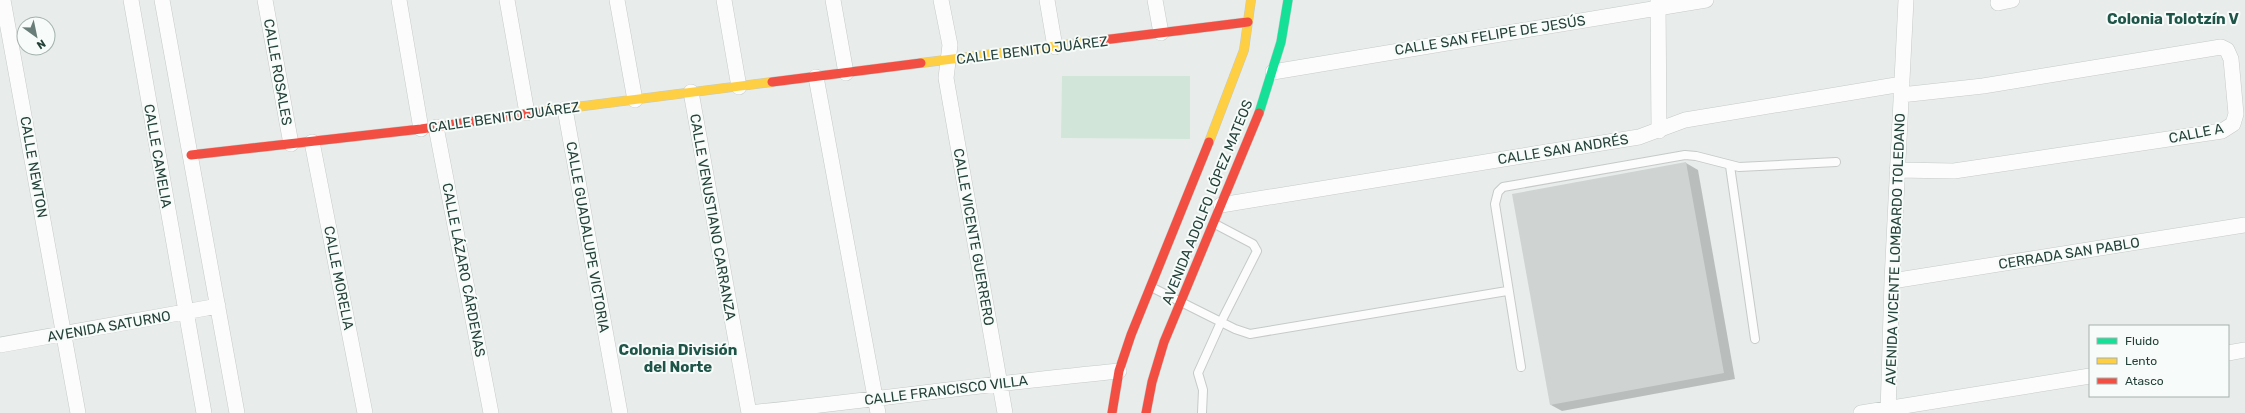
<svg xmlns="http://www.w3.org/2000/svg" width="2245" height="413" viewBox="0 0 2245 413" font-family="Rubik,sans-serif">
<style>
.green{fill:#d1e6d8}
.shadow{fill:#0003}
.building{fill:#cfd4d2}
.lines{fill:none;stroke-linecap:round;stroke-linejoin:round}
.lane-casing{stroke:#c5cac8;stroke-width:10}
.street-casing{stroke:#c5cac8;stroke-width:16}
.fast-casing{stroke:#c3cbc8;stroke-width:10}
.slow-casing{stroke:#c3cbc8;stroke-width:10}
.jam-casing{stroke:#c3cbc8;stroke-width:10}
.lane{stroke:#fcfcfc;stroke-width:8}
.street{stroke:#fcfcfc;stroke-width:15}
.fast{stroke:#16e098;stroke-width:9}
.slow{stroke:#ffcf43;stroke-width:9}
.jam{stroke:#f24e42;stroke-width:9}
.labels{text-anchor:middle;stroke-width:4;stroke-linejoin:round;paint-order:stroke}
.street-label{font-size:14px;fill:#24423a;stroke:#f7fbf9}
.neighbourhood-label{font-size:15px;font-weight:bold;fill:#1f5548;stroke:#f7fbf9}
</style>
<rect width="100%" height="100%" fill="#e8edeb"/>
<!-- green -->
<path class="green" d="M 1062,76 L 1190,76 L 1190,139 L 1061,138 Z"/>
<!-- shadow -->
<path class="shadow" d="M 1686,163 L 1698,170 L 1735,379 L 1562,411 L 1551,405 Z"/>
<!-- building -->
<path class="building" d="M 1686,162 L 1724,373 L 1550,405 L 1512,194 Z"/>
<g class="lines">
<!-- lane casing -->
<g class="lane-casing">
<path id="lane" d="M 1730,166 L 1755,339
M 1151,287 L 1235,329 L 1250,334 L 1507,291
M 1521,367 L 1495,204 L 1498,192 L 1503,187 L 1685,155 L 1696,156 L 1739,167 L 1836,162
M 1202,413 L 1203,390 L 1198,373 L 1221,322 L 1257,251 L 1253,244 L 1215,224"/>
</g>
<!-- street casing -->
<g class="street-casing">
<path id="street" d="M 3,0 L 78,413
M 131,0 L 204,413
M 162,0 L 237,413
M 265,0 L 291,144
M 399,0 L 421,129
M 507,0 L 527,113
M 617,0 L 635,100
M 724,0 L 739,87
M 833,0 L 846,73
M 941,0 L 950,45 L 946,78 L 1005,413
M 1047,0 L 1055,47
M 1155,0 L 1161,33
M 1658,0 L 1659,131
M 1998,3 L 2012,0
M 1273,72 L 1706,0
M 816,77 L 878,413
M 691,92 L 749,413
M 565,109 L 620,413
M 436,127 L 491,413
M 312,142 L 365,413
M 1897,170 L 1954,171 L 2222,131 L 2233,124 L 2236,114 L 2231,59 L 2227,50 L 2221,47 L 1983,86 L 1901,95
M 1221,205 L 1639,137 L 1685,120 L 1902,84
M 1892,281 L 2245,225
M 0,345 L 218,306
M 2228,353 L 2245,350
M 749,413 C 872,400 995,383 1119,371
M 1861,413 L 2090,376
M 1888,413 L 1892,281 L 1906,0"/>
</g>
<!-- fast casing -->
<g class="fast-casing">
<path id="fast" d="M 1259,113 L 1281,42 L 1288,0"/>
</g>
<!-- slow casing -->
<g class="slow-casing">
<path id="slow" d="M 921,63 L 1087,42
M 537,112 L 772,82
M 1209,142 L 1244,50 L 1251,0"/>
</g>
<!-- jam casing -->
<g class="jam-casing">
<path id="jam" d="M 1087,42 L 1248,22
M 772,82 L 921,63
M 191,155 L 421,129 L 537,112
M 1112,413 L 1119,371 L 1131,335 L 1209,142
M 1146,413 L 1152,382 L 1164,342 L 1259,113"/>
</g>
<!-- lane -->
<use href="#lane" class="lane"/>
<!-- street -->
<use href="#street" class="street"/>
<!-- fast -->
<use href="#fast" class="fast"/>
<!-- slow -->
<use href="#slow" class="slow"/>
<!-- jam -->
<use href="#jam" class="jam"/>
</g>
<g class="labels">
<!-- street labels -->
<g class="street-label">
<text transform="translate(1490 35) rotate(-9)" y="5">CALLE SAN FELIPE DE JESÚS</text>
<text transform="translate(1032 50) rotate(-7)" y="5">CALLE BENITO JUÁREZ</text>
<text transform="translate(278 72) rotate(80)" y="5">CALLE ROSALES</text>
<text transform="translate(504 117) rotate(-8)" y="5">CALLE BENITO JUÁREZ</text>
<text transform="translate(2196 133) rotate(-11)" y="5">CALLE A</text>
<text transform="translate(1563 149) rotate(-9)" y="5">CALLE SAN ANDRÉS</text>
<text transform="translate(158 156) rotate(80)" y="5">CALLE CAMELIA</text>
<text transform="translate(34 167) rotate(80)" y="5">CALLE NEWTON</text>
<text transform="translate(1207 202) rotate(-68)" y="5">AVENIDA ADOLFO LÓPEZ MATEOS</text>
<text transform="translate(713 217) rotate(80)" y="5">CALLE VENUSTIANO CARRANZA</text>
<text transform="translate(588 237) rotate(80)" y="5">CALLE GUADALUPE VICTORIA</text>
<text transform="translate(974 237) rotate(80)" y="5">CALLE VICENTE GUERRERO</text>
<text transform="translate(1895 249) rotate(-88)" y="5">AVENIDA VICENTE LOMBARDO TOLEDANO</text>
<text transform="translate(2069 253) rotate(-9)" y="5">CERRADA SAN PABLO</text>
<text transform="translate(464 270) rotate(79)" y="5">CALLE LÁZARO CÁRDENAS</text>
<text transform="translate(339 278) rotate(79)" y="5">CALLE MORELIA</text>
<text transform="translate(109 326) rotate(-10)" y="5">AVENIDA SATURNO</text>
<text transform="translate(946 390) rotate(-7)" y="5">CALLE FRANCISCO VILLA</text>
</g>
<!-- neighbourhood labels -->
<g class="neighbourhood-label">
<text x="2173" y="24">Colonia Tolotzín V</text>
<text x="678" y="355">Colonia División<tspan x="678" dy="17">del Norte</tspan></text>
</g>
</g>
<!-- legend -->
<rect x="2089" y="325" width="140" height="72" fill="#f7fbf9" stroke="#a3b1ad"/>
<rect x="2097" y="338" width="20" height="6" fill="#16e098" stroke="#a3b1ad"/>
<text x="2125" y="345" font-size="12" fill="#24423a">Fluido</text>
<rect x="2097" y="358" width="20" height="6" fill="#ffcf43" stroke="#a3b1ad"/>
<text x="2125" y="365" font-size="12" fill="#24423a">Lento</text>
<rect x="2097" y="378" width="20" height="6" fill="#f24e42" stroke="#a3b1ad"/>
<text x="2125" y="385" font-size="12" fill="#24423a">Atasco</text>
<!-- north arrow -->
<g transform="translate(36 36) rotate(147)"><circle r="19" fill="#f7fbf9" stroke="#a3b1ad"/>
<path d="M0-3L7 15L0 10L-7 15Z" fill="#697e78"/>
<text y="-6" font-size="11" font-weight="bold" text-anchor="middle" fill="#24423a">N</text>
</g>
</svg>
